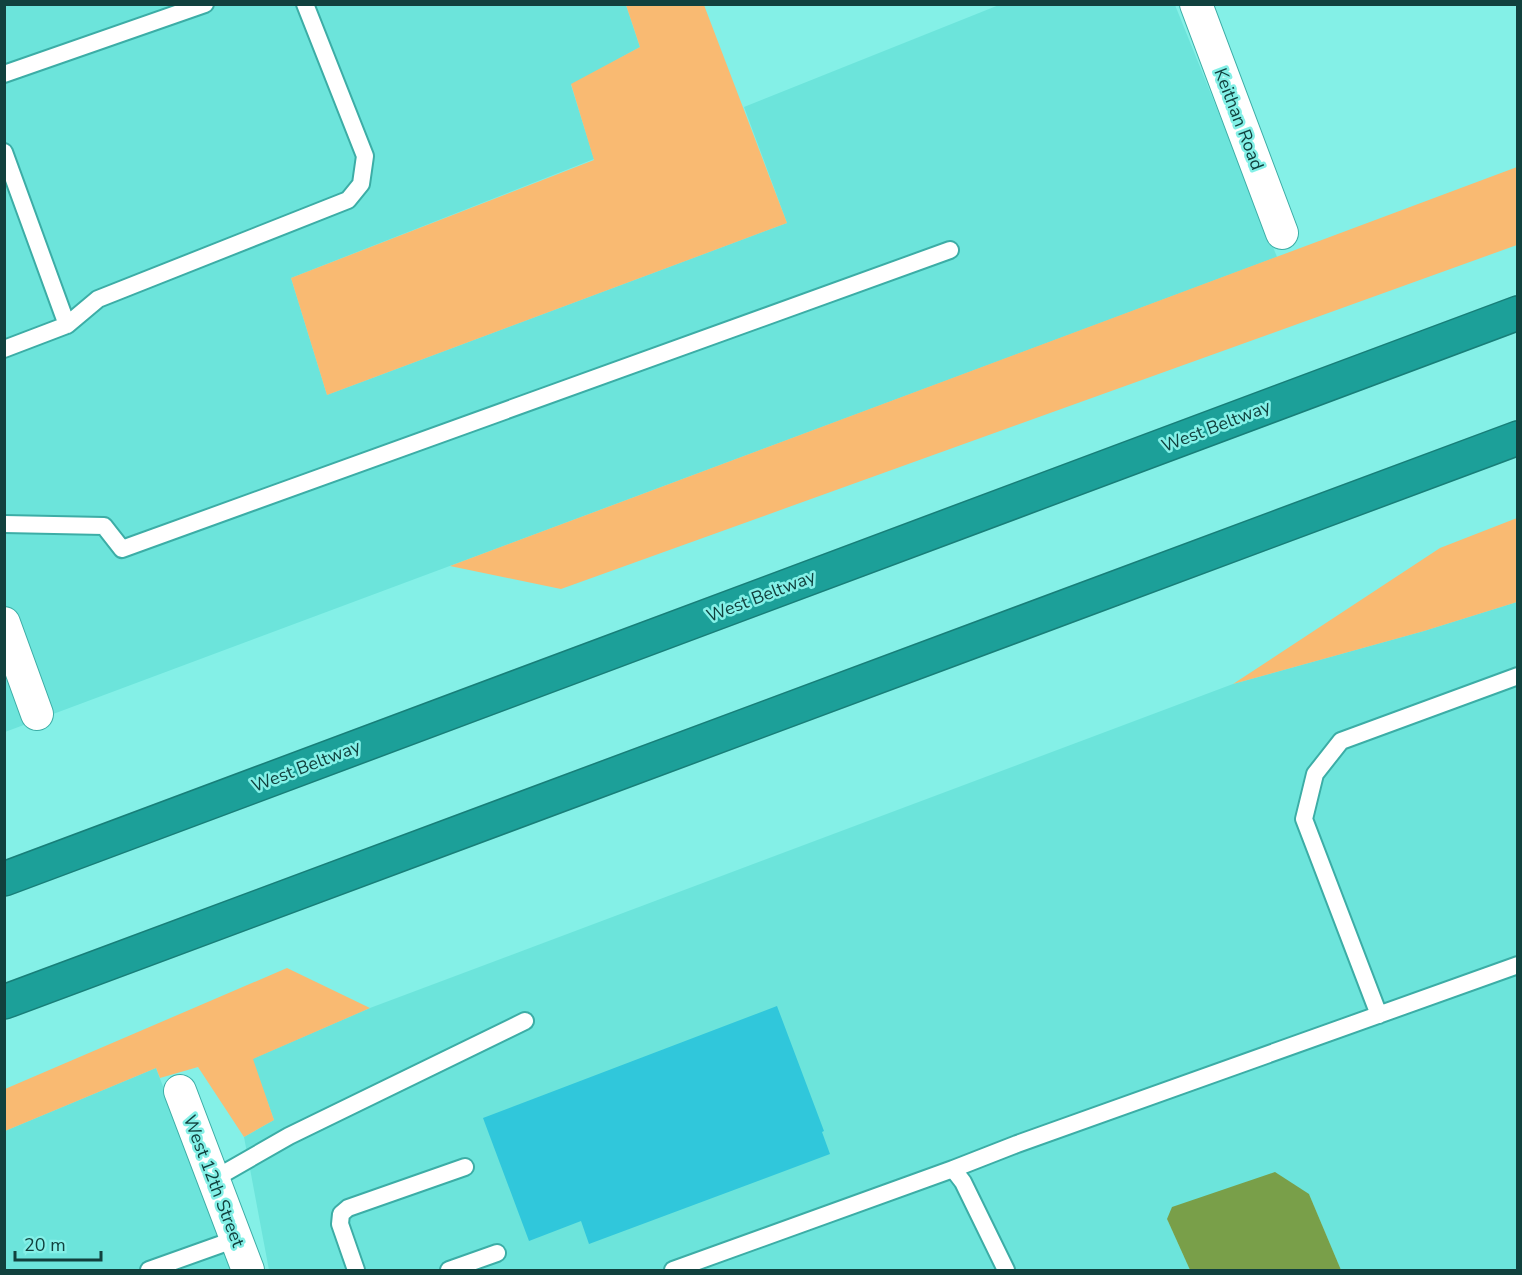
<svg xmlns="http://www.w3.org/2000/svg" width="1522" height="1275" viewBox="0 0 1522 1275" font-family="'Nunito Sans',sans-serif">
<style>
.built{fill:#6ce4db}
.green{fill:#f9ba72}
.water{fill:#799f49}
.building{fill:#30c7db}
.lines{fill:none;stroke-linecap:round;stroke-linejoin:round}
.lane-casing{stroke:#3cada6;stroke-width:20}
.street-casing{stroke:#3cada6;stroke-width:34}
.highway-casing{stroke:#187f79;stroke-width:36}
.lane{stroke:#fff;stroke-width:16}
.street{stroke:#fff;stroke-width:32}
.highway{stroke:#1ca099;stroke-width:33}
.labels{text-anchor:middle;stroke-width:5;stroke-linejoin:round;paint-order:stroke}
.street-label{font-size:18px;fill:#11413e;stroke:#84f0e7}
</style>
<rect width="100%" height="100%" fill="#84f0e7"/>
<!-- built -->
<path class="built" d="M 5,5 L 626,5 L 640,47 L 571,85 L 594,159 L 291,278 L 327,395 L 787,223 L 744,107 L 999,5 L 1175,5 L 1277,257 L 5,732 Z
M 1517,602 L 1517,1270 L 1341,1270 L 1309,1194 L 1167,1219 L 1190,1270 L 269,1270 L 244,1137 L 274,1120 L 252,1059 L 370,1008 L 1233,684 L 1424,631 Z
M 156,1068 L 233,1270 L 5,1270 L 5,1131 Z"/>
<!-- green -->
<path class="green" d="M 626,5 L 704,5 L 787,223 L 327,395 L 291,278 L 594,160 L 571,84 L 640,47 Z
M 1517,167 L 1517,245 L 561,589 L 450,566 Z
M 1517,518 L 1517,602 L 1424,631 L 1233,684 L 1440,548 Z
M 287,968 L 370,1008 L 253,1059 L 274,1120 L 244,1137 L 198,1067 L 160,1078 L 156,1068 L 5,1131 L 5,1089 Z"/>
<!-- water -->
<path class="water" d="M 1275,1172 L 1309,1194 L 1341,1270 L 1190,1270 L 1167,1219 L 1172,1207 Z"/>
<!-- building -->
<path class="building" d="M 777,1006 L 824,1131 L 822,1132 L 830,1154 L 589,1244 L 581,1221 L 529,1241 L 483,1118 Z"/>
<g class="lines">
<!-- lane casing -->
<g class="lane-casing">
<path id="lane" d="M 4,74 L 205,4
M 4,152 L 67,325 L 4,349
M 67,325 L 98,299 L 348,200 L 361,184 L 365,156 L 305,4
M 4,524 L 104,526 L 122,549 L 950,250
M 1379,1015 L 1304,819 L 1315,774 L 1341,741 L 1518,676
M 953,1169 L 1017,1144 L 1518,965
M 214,1179 L 289,1136 L 525,1021
M 149,1270 L 236,1239
M 356,1270 L 340,1224 L 341,1214 L 348,1208 L 465,1167
M 449,1270 L 497,1253
M 673,1270 L 953,1169 L 963,1182 L 1006,1270"/>
</g>
<!-- street casing -->
<g class="street-casing">
<path id="street" d="M 1196,4 L 1282,233
M 4,623 L 37,714
M 180,1091 L 248,1270"/>
</g>
<!-- highway casing -->
<g class="highway-casing">
<path id="highway" d="M 4,879 L 1518,313
M 4,1002 L 1518,438"/>
</g>
<!-- lane -->
<use href="#lane" class="lane"/>
<!-- street -->
<use href="#street" class="street"/>
<!-- highway -->
<use href="#highway" class="highway"/>
</g>
<g class="labels">
<!-- street labels -->
<g class="street-label">
<text transform="translate(1239 119) rotate(69)" y="6">Keithan Road</text>
<text transform="translate(1216 426) rotate(-21)" y="6">West Beltway</text>
<text transform="translate(761 596) rotate(-21)" y="6">West Beltway</text>
<text transform="translate(306 766) rotate(-21)" y="6">West Beltway</text>
<text transform="translate(214 1181) rotate(69)" y="6">West 12th Street</text>
</g>
</g>
<!-- border -->
<rect width="1522" height="1275" fill="none" stroke="#11413e" stroke-width="12"/>
<!-- scale -->
<path d="M15 1251v9h86v-9" fill="none" stroke="#11413e" stroke-width="3"/>
<text x="24" y="1251" font-size="18" fill="#11413e" stroke="#84f0e7" stroke-width="4.5" paint-order="stroke">20 m</text>
</svg>
